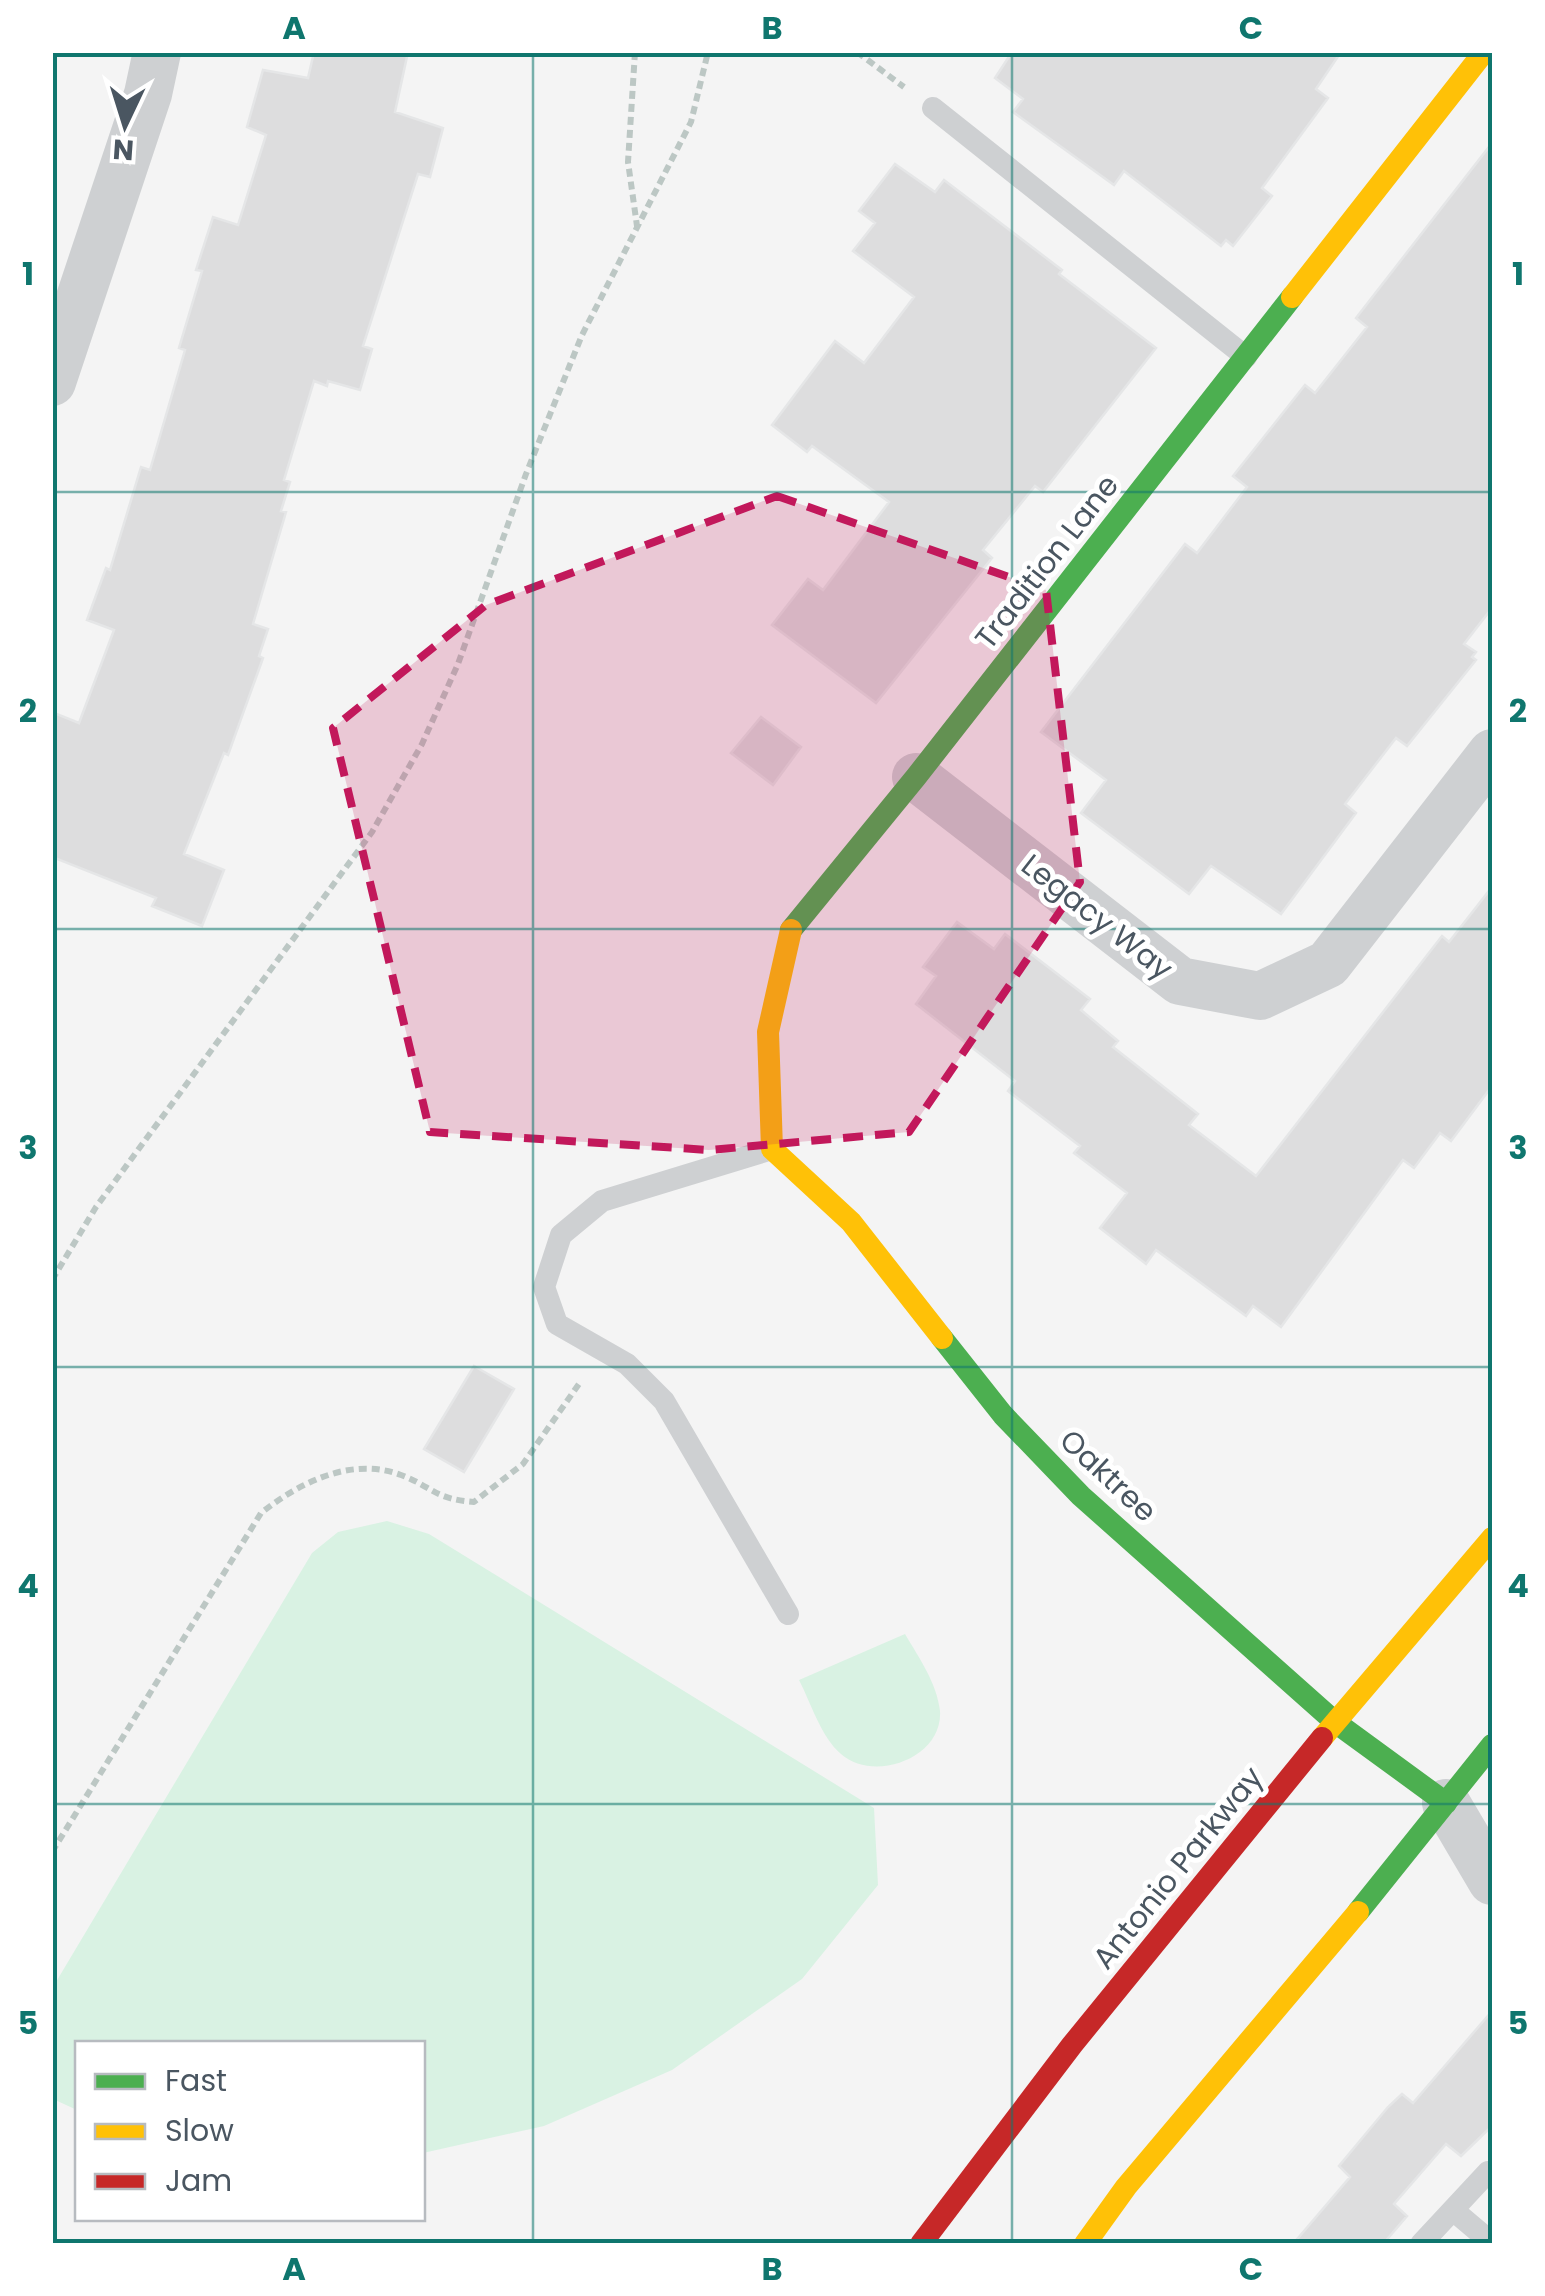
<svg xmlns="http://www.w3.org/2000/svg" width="1545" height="2296" viewBox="0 0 1545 2296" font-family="Poppins,sans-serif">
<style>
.green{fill:#d9f2e3}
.building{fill:#ddddde;stroke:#e5e6e7;stroke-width:2.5}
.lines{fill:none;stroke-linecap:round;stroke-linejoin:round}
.path{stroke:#bcc7c4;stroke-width:6;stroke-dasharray:8 5;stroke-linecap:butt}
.lane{stroke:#ced0d2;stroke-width:22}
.street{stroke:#ced0d2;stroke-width:48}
.fast{stroke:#4caf50;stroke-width:22}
.slow{stroke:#ffc107;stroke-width:22}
.jam{stroke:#c62828;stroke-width:22}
.marked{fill:#c2185b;fill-opacity:0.2;stroke:#c2185b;stroke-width:8;stroke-dasharray:20 12;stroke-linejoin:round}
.grid{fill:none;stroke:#0f766e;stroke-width:2.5;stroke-opacity:0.55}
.labels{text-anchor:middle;stroke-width:10;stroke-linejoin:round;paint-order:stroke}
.street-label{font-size:30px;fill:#4a5661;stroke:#fff}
.neatline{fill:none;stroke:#0f766e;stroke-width:4}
.grid-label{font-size:32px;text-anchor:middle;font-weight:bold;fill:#0f766e}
</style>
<rect width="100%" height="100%" fill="#f4f4f4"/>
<!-- green -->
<path class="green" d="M 387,1521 L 429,1534 L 874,1808 L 878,1885 L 802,1979 L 672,2070 L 544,2126 L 423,2153 L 422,2044 L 78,2044 L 77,2110 L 53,2099 L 53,1987 L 312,1553 L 338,1532 Z
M 905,1634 C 919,1658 937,1683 940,1711 C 943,1758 874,1783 841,1754 C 821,1737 811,1703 799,1680 Z"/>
<!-- building -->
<path class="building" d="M 314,52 L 408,52 L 395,112 L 443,128 L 430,177 L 418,174 L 363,346 L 372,349 L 360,390 L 328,381 L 327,386 L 314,381 L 284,480 L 290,482 L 281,511 L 286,512 L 253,624 L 268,629 L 259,656 L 263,658 L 228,755 L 224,753 L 184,854 L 224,870 L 202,926 L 152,906 L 156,898 L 52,857 L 52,712 L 79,723 L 114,630 L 87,620 L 106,568 L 110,570 L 141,467 L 150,470 L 185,350 L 179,348 L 202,271 L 196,270 L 213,217 L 238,225 L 266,135 L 247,127 L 263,70 L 308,78 Z
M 1012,52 L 1341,52 L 1316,89 L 1328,98 L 1262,188 L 1272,196 L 1233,246 L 1226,240 L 1221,246 L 1124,171 L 1114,185 L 1013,112 L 1023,99 L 995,78 Z
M 1492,143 L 1492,608 L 1464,644 L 1476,652 L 1472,657 L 1476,660 L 1407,746 L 1396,738 L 1345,804 L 1356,813 L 1281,914 L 1211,866 L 1189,894 L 1081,813 L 1106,780 L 1041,732 L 1185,544 L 1197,553 L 1247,487 L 1233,476 L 1305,385 L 1315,393 L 1367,327 L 1356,318 Z
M 895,164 L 935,192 L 944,180 L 1062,270 L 1059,274 L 1156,348 L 1043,492 L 1035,486 L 983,550 L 992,558 L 876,703 L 772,625 L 808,579 L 823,590 L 889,502 L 812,446 L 807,452 L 772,425 L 835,341 L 864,363 L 914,297 L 853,251 L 875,223 L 859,211 Z
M 761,717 L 801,747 L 773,785 L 731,753 Z
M 1492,887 L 1492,1086 L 1451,1141 L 1440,1133 L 1414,1168 L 1403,1160 L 1281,1327 L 1253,1306 L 1246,1316 L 1156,1250 L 1146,1264 L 1100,1228 L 1127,1193 L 1074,1153 L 1080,1146 L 1008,1091 L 1015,1081 L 916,1004 L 936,976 L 923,967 L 957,922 L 994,949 L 1005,934 L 1090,999 L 1081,1010 L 1118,1041 L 1113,1047 L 1198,1114 L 1189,1125 L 1256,1176 L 1442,936 L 1449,942 Z
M 474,1366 L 514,1389 L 464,1472 L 424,1449 Z
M 1492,2011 L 1492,2126 L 1461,2156 L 1446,2144 L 1394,2204 L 1407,2216 L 1383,2244 L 1293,2244 L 1350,2177 L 1339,2166 L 1388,2107 L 1402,2094 L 1413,2103 Z"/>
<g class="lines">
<!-- path -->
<path class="path" d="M 635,52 L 628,162 L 637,226
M 857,52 L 904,87
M 52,1280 L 96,1207 L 372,832 L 422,744 L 458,664 L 526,474 L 582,335 L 691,122 L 708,52
M 52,1852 L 261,1513 C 299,1483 351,1456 401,1475 C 433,1487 434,1499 474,1502 L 523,1464 L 581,1381"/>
<!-- lane -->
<path class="lane" d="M 933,108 L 1246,357
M 772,1149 L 602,1201 L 561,1235 L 544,1287 L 557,1324 L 627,1364 L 664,1401 L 788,1614
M 1453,2210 L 1492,2243
M 1421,2244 L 1488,2172"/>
<!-- street -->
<path class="street" d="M 52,382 L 148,94 L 157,52
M 916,777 L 1180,981 L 1260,996 L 1328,964 L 1492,753
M 1446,1803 L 1492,1881"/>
<!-- fast -->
<path class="fast" d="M 791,930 L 916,777 L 1292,297
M 942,1338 L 1003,1415 L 1081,1496 L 1335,1722 L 1446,1803
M 1358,1912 L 1492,1745"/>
<!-- slow -->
<path class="slow" d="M 1292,297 L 1484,52
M 791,930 L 768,1032 L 772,1149 L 851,1222 L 942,1338
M 1322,1738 L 1492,1538
M 1085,2244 L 1126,2187 L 1358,1912"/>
<!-- jam -->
<path class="jam" d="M 921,2244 L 1072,2045 L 1322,1738"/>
</g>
<!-- marked area -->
<path class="marked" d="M 777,496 L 1046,590 L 1080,882 L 909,1132 L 709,1150 L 430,1132 L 333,728 L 486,605 Z"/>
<!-- grid -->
<path class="grid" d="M 533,52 L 533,2244M 1012,52 L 1012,2244M 52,492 L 1492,492M 52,929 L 1492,929M 52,1367 L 1492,1367M 52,1804 L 1492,1804"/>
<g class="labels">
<!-- street labels -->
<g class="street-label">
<text transform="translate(1047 562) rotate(-52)" y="10">Tradition Lane</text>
<text transform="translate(1097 917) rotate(38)" y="10">Legacy Way</text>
<text transform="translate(1108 1476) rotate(43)" y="10">Oaktree</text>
<text transform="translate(1178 1868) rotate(-51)" y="10">Antonio Parkway</text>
</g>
</g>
<!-- border -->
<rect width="1545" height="2296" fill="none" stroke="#ffffff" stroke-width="110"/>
<!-- legend -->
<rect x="75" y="2041" width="350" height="180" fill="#ffffff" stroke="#b7bbc0" stroke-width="2.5"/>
<rect x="95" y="2074" width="50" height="15" fill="#4caf50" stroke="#b7bbc0" stroke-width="2.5"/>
<text x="165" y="2091" font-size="30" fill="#4a5661">Fast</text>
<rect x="95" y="2124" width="50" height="15" fill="#ffc107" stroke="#b7bbc0" stroke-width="2.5"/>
<text x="165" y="2141" font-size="30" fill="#4a5661">Slow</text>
<rect x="95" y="2174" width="50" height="15" fill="#c62828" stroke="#b7bbc0" stroke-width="2.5"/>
<text x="165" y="2191" font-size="30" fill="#4a5661">Jam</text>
<!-- north arrow -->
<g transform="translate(125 125) rotate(184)" stroke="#ffffff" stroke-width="8" paint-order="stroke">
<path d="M0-8L18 38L0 25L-18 38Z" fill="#4a5661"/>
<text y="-15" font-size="28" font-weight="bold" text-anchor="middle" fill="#4a5661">N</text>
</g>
<rect x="55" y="55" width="1435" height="2186" class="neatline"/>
<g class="grid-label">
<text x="294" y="39">A</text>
<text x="772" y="39">B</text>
<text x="1251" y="39">C</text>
<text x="28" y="285">1</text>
<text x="1518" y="285">1</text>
<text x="28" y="722">2</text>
<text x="1518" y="722">2</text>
<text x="28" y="1159">3</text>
<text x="1518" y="1159">3</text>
<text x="28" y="1597">4</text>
<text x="1518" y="1597">4</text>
<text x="28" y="2034">5</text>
<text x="1518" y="2034">5</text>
<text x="294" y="2280">A</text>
<text x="772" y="2280">B</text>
<text x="1251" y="2280">C</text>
</g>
</svg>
